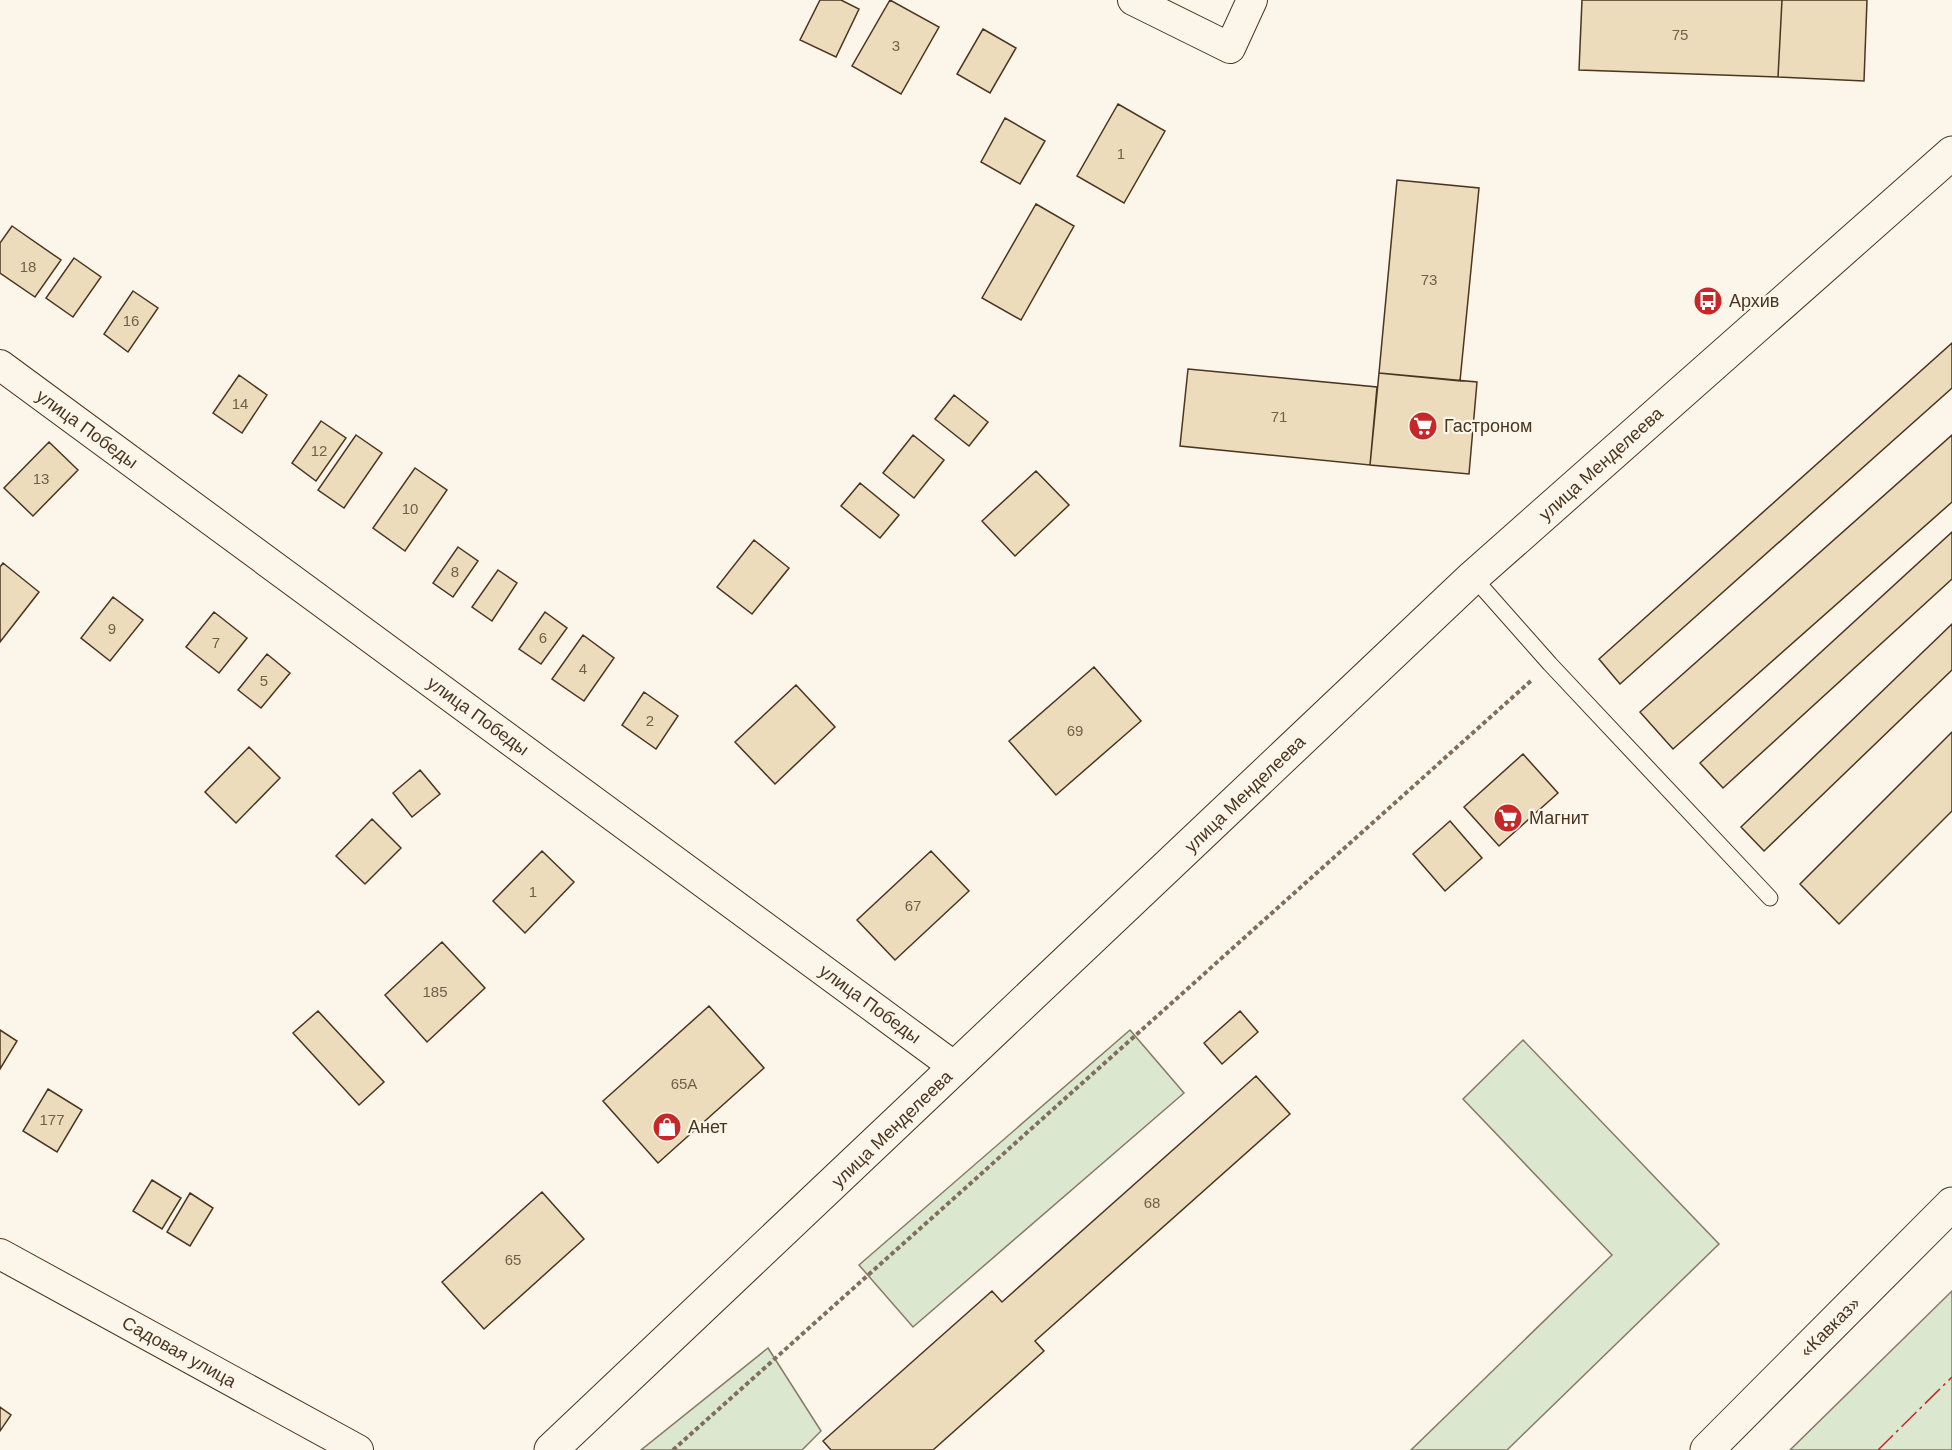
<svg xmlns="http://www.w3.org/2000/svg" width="1952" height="1450" viewBox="0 0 1952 1450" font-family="Helvetica,sans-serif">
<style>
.green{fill:#dce7d0;stroke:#887966;stroke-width:1.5}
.building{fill:#ecdcbc;stroke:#4a3520;stroke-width:1.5}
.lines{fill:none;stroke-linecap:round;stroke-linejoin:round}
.lane-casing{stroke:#4a3520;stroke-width:17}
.street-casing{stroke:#4a3520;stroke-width:32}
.secondary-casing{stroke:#4a3520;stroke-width:35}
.highway-casing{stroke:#4a3520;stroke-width:35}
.path{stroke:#7f6f5c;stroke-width:4;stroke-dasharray:4.5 3;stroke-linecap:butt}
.lane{stroke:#fbf6e9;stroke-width:15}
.street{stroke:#fbf6e9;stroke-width:30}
.secondary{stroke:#fbf6e9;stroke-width:33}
.highway{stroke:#fbf6e9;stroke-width:33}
.power{stroke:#c62828;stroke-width:1.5;stroke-dasharray:21 4.5 3 4.5;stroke-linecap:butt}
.labels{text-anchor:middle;stroke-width:4.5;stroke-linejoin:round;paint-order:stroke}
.number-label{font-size:15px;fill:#725f47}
.poi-label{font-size:18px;fill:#4a3520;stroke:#fbf6e9;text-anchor:start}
.street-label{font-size:18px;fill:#4a3520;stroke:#fbf6e9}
</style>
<rect width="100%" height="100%" fill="#fbf6e9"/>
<!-- green -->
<path class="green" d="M 1130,1030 L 1184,1093 L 913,1327 L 859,1265 Z
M 1523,1040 L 1719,1244 L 1507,1450 L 1411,1450 L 1612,1255 L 1463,1099 Z
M 1952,1291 L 1952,1450 L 1790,1450 Z
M 768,1348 L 821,1431 L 802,1450 L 641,1450 Z"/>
<!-- building -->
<path class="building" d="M 820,0 L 841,0 L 859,9 L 836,57 L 800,40 Z
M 890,0 L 939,27 L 901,94 L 852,66 Z
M 1582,0 L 1782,0 L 1778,77 L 1579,70 Z
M 1782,0 L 1867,0 L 1864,81 L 1778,77 Z
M 983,29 L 1016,48 L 990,93 L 957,74 Z
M 1118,104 L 1165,131 L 1124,203 L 1077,176 Z
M 1005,118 L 1045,141 L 1020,184 L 981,162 Z
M 1397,180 L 1479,188 L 1460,381 L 1379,373 Z
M 1036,204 L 1074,226 L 1021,320 L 982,298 Z
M 12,226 L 61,260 L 35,297 L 0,273 L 0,243 Z
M 74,258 L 101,277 L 73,317 L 46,298 Z
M 133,291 L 158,308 L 128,352 L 104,334 Z
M 1952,343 L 1952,388 L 1620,684 L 1599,659 Z
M 1188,369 L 1377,387 L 1370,465 L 1180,446 Z
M 1379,373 L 1477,382 L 1469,474 L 1370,465 Z
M 239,375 L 267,395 L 242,433 L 213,413 Z
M 954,395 L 988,422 L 969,446 L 935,419 Z
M 321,421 L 346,438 L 316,481 L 292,463 Z
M 356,435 L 382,453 L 344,508 L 318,490 Z
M 913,435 L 944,460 L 914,498 L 883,473 Z
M 1952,435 L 1952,502 L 1673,749 L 1640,712 Z
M 49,442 L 78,470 L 33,516 L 4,488 Z
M 415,468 L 447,490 L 405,551 L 373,528 Z
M 1036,471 L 1069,505 L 1015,556 L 982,521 Z
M 860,483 L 899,515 L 880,538 L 841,506 Z
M 1952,532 L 1952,579 L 1723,788 L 1700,763 Z
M 754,540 L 789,568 L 752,614 L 717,587 Z
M 458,547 L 478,561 L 453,597 L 433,583 Z
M 3,563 L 39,592 L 0,642 L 0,567 Z
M 498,570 L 517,583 L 492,621 L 472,607 Z
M 113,597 L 143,620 L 110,661 L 81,638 Z
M 214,612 L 247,638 L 219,673 L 186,647 Z
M 545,612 L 567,628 L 541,664 L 519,649 Z
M 1952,624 L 1952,670 L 1764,851 L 1741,827 Z
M 583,635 L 614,658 L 584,701 L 552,679 Z
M 267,654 L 290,673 L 261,708 L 238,690 Z
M 1094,667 L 1141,721 L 1056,795 L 1009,741 Z
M 796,685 L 835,727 L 775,784 L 735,742 Z
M 644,692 L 678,716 L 656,749 L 622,725 Z
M 1952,732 L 1952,811 L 1839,924 L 1800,884 Z
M 249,747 L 280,778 L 236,823 L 205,792 Z
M 1523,754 L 1558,793 L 1499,846 L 1464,807 Z
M 420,770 L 440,794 L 412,817 L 393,793 Z
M 372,819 L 401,848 L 365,884 L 336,856 Z
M 1450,821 L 1482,858 L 1445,891 L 1413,854 Z
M 542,851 L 574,882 L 525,933 L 493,901 Z
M 931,851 L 969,891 L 895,960 L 857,920 Z
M 442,942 L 485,988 L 427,1042 L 385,995 Z
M 709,1006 L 764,1068 L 658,1163 L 603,1101 Z
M 318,1011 L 384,1082 L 359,1105 L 293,1033 Z
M 1240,1011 L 1258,1032 L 1222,1064 L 1204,1043 Z
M 0,1030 L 17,1041 L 0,1069 Z
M 1256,1076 L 1290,1114 L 1035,1341 L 1044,1351 L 933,1450 L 831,1450 L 823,1441 L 992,1291 L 1002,1302 Z
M 48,1089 L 82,1110 L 57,1152 L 23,1131 Z
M 152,1180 L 181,1198 L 162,1229 L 133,1211 Z
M 542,1192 L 584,1239 L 484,1329 L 442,1282 Z
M 190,1193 L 213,1208 L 190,1246 L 167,1232 Z
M 0,1407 L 11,1415 L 0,1431 Z"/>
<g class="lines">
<!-- lane casing -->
<g class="lane-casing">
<path id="lane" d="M 1473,577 L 1550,664 L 1770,898"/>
</g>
<!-- street casing -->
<g class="street-casing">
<path id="street" d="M 1133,0 L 1230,48 L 1252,0
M 0,365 L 956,1068
M 0,1254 L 358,1450"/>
</g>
<!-- secondary casing -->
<g class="secondary-casing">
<path id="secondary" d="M 551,1450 L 1473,577 L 1952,153"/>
</g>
<!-- highway casing -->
<g class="highway-casing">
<path id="highway" d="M 1707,1450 L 1952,1204"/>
</g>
<!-- path -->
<path class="path" d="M 673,1450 L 1533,679"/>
<!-- lane -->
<use href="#lane" class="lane"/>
<!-- street -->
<use href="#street" class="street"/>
<!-- secondary -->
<use href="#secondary" class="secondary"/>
<!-- highway -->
<use href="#highway" class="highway"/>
<!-- power -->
<path class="power" d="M 1878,1450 L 1952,1377"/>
</g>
<!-- icons -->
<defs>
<g id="bus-disc" transform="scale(1.5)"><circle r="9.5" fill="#c62828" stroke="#fbf6e9"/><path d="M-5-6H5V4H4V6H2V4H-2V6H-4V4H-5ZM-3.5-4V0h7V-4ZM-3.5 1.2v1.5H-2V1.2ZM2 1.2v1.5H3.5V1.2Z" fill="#fff"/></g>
<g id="supermarket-disc" transform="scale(1.5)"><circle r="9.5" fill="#c62828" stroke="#fbf6e9"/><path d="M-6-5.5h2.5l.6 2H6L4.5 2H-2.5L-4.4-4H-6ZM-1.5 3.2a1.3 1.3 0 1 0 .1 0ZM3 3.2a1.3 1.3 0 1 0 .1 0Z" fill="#fff"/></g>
<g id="shop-disc" transform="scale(1.5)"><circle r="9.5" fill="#c62828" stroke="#fbf6e9"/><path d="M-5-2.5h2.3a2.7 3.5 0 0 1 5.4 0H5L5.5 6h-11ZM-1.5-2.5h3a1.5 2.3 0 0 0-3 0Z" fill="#fff"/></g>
</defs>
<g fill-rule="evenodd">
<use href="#bus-disc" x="1708" y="301"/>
<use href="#supermarket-disc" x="1423" y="426"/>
<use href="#supermarket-disc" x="1508" y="818"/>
<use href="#shop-disc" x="667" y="1127"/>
</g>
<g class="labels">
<!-- number labels -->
<g class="number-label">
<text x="1680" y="40">75</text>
<text x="896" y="51">3</text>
<text x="1121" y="159">1</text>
<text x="28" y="272">18</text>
<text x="1429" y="285">73</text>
<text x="131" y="326">16</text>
<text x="240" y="409">14</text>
<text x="1279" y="422">71</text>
<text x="319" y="456">12</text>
<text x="41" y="484">13</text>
<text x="410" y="514">10</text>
<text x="455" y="577">8</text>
<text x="112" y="634">9</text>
<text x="543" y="643">6</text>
<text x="216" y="648">7</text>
<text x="583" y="674">4</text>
<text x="264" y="686">5</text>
<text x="650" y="726">2</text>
<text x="1075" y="736">69</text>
<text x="533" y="897">1</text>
<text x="913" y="911">67</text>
<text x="435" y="997">185</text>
<text x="684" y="1089">65А</text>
<text x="52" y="1125">177</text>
<text x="1152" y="1208">68</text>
<text x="513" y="1265">65</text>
</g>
<!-- poi labels -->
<g class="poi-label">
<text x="1729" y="307">Архив</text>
<text x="1444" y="432">Гастроном</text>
<text x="1529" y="824">Магнит</text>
<text x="688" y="1133">Анет</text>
</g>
<!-- street labels -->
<g class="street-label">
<text transform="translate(87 429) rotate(36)" y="6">улица Победы</text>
<text transform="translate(1601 464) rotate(-42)" y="6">улица Менделеева</text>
<text transform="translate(478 716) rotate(36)" y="6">улица Победы</text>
<text transform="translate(1245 794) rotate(-44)" y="6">улица Менделеева</text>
<text transform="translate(870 1004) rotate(36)" y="6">улица Победы</text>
<text transform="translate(892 1129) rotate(-44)" y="6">улица Менделеева</text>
<text transform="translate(1830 1327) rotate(-45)" y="6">«Кавказ»</text>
<text transform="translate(179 1352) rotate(29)" y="6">Садовая улица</text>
</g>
</g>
</svg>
